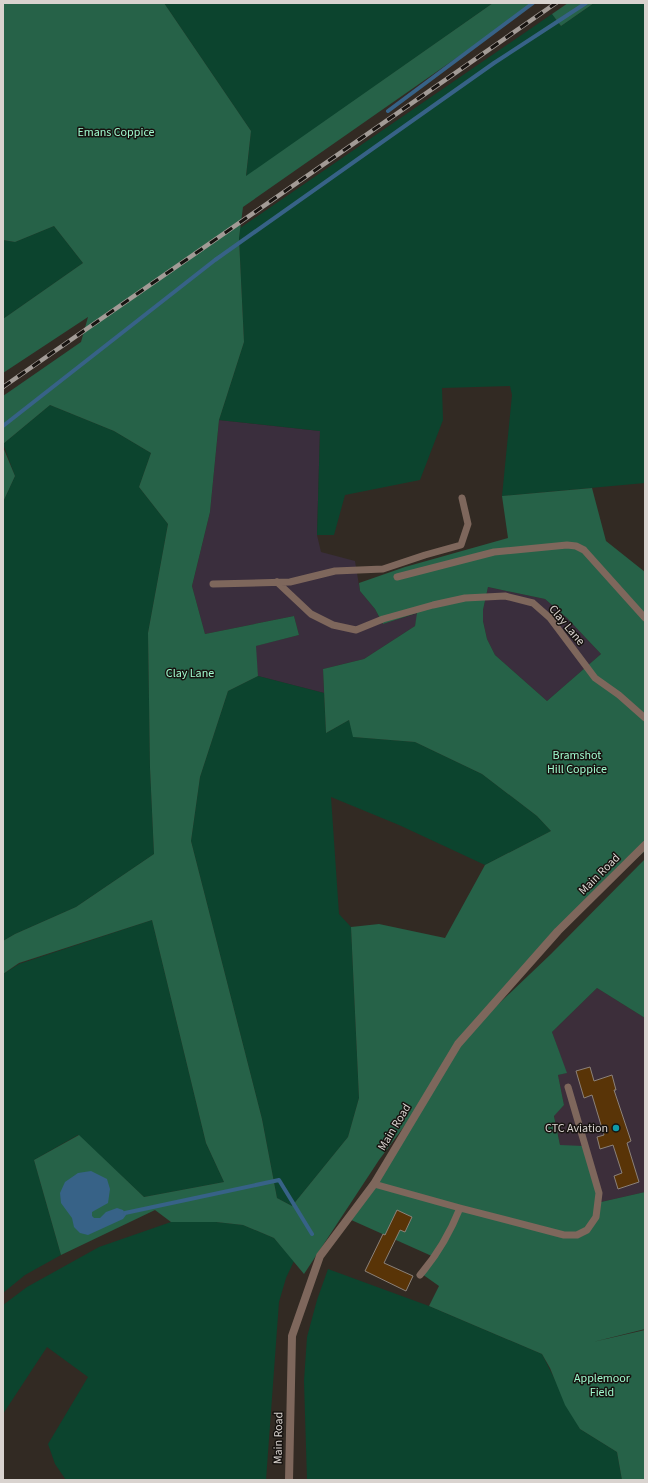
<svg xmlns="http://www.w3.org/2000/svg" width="648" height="1483" viewBox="0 0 648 1483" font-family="'Source Sans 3',sans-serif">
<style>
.commercial{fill:#3c2e3a}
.industrial{fill:#3a2e3d}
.green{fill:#0c442e}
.forest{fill:#266248;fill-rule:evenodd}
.water{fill:#376287}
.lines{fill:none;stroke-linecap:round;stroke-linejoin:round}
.stream{stroke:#376287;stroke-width:4}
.building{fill:#593407;stroke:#8b8179}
.service{stroke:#7e675c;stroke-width:7}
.tertiary{stroke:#7e675c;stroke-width:8}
.rail-casing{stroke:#a29b96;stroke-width:4.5}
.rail{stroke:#171310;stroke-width:3;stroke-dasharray:9;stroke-linecap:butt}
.culture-dot{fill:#0f9aa8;stroke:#171310;stroke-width:1.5}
.labels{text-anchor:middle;stroke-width:3;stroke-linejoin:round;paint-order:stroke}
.park-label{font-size:12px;fill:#a1fbcf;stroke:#171310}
.street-label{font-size:12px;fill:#d9d3cf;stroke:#171310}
.poi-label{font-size:12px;fill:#d9d3cf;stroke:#171310;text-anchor:end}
</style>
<rect width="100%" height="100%" fill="#322a23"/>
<!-- commercial -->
<path class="commercial" d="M 597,988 L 645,1018 L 645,1192 L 601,1202 L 560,1145 L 554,1115 L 564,1105 L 558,1075 L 566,1073 L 552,1032 Z"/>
<!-- industrial -->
<path class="industrial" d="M 219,420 L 320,431 L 317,535 L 321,552 L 355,561 L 360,591 L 375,609 L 383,624 L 418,613 L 415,626 L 364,659 L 323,669 L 324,693 L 258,676 L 255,646 L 299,635 L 294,616 L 205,634 L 192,586 L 210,512 Z
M 488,587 L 545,599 L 567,618 L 601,654 L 547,701 L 495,655 L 487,639 L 483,621 L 483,610 Z"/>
<!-- green -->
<path class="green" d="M 164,3 L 493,3 L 246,177 L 251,131 Z
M 594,3 L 645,3 L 645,483 L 502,496 L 512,395 L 510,386 L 442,388 L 443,420 L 420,480 L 345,495 L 334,535 L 317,535 L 320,431 L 219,420 L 244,342 L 239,238 L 240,228 L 552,14 L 561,26 Z
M 54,226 L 83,263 L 3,319 L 3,240 L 15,242 Z
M 50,405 L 114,431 L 151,453 L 139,487 L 168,524 L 148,633 L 150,768 L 154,854 L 76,907 L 15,934 L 3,941 L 3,502 L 15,476 L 3,444 Z
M 258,676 L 324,693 L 326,733 L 349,720 L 354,737 L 415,742 L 482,774 L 537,816 L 551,831 L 485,865 L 399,825 L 331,797 L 339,914 L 351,927 L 359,1098 L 348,1137 L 292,1206 L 277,1198 L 262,1119 L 191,841 L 200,777 L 228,691 Z
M 152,920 L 206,1143 L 224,1182 L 144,1197 L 78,1135 L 34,1160 L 61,1255 L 25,1275 L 3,1293 L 3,974 L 19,964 Z
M 171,1222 L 216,1222 L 243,1225 L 274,1238 L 294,1261 L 286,1278 L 279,1302 L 266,1480 L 66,1480 L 55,1464 L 48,1444 L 88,1377 L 47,1347 L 3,1414 L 3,1305 L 27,1287 L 99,1247 Z
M 328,1269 L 429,1306 L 542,1354 L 580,1429 L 617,1452 L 622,1480 L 307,1480 L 304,1381 L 307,1337 L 317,1300 Z"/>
<!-- forest -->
<path class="forest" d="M 3,3 L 164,3 L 251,131 L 246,176 L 493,3 L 535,3 L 243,207 L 239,238 L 244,342 L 219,420 L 210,512 L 192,586 L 205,634 L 294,616 L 299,635 L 256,646 L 258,676 L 228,691 L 200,777 L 191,841 L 262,1119 L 277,1198 L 292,1206 L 348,1137 L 359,1098 L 351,927 L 379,924 L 445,938 L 485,865 L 551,831 L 537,816 L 482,774 L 415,742 L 353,737 L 349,720 L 326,733 L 323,669 L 364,659 L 415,626 L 417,613 L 383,624 L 375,609 L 360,591 L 359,583 L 405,567 L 508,538 L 502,496 L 592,488 L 606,541 L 645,572 L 645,851 L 589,899 L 486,1016 L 551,954 L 645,859 L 645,1018 L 597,988 L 552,1032 L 567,1073 L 558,1075 L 564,1105 L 554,1116 L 560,1145 L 583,1146 L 601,1202 L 645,1192 L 645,1329 L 593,1342 L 645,1330 L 645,1480 L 622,1480 L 617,1452 L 580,1429 L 565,1405 L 550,1368 L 542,1354 L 429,1306 L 439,1286 L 422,1274 L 434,1257 L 349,1219 L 423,1101 L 379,1160 L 304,1274 L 274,1238 L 243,1225 L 216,1222 L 171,1222 L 155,1210 L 61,1255 L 34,1160 L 79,1135 L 144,1197 L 224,1182 L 206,1143 L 152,920 L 19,963 L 3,974 L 3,941 L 15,934 L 76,907 L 154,854 L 150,768 L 148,633 L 168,524 L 139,487 L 151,453 L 114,431 L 50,405 L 3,444 L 3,396 L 81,342 L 88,317 L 3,373 L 3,319 L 83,263 L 54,226 L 15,242 L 3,240 ZM 488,587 L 545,599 L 567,618 L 601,654 L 547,701 L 495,655 L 487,639 L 483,621 L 483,610 Z
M 568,3 L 594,3 L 561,26 L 552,14 Z
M 3,447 L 15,476 L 3,502 Z"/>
<!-- water -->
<path class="water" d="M 91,1171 L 107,1179 L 110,1189 L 108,1203 L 92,1212 L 92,1216 L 94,1218 L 100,1218 L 106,1212 L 117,1208 L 123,1210 L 126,1215 L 123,1219 L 88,1235 L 80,1233 L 74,1227 L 72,1218 L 61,1203 L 60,1193 L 65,1182 L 78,1173 Z"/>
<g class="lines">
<!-- stream -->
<path class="stream" d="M 388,111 L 533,3
M 3,426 L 215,260 L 494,63 L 586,3
M 125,1213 L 279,1180 L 312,1234"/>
</g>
<!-- building -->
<path class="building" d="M 590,1067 L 594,1081 L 612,1075 L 616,1090 L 614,1090 L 631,1141 L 627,1143 L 639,1182 L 618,1189 L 614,1176 L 622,1173 L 613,1145 L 600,1149 L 597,1137 L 604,1135 L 592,1095 L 584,1098 L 576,1071 Z
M 397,1210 L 412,1217 L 405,1232 L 400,1230 L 384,1263 L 413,1276 L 406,1291 L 365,1271 L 383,1234 L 385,1235 Z"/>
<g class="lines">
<!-- service -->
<path class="service" d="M 397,577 L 494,552 L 567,545 L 576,546 L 584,550 L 645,618
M 277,582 L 311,614 L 333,625 L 356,630 L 383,619 L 433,605 L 465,598 L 505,596 L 533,603 L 550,618 L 595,678 L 619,695 L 645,718
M 213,584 L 290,582 L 335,571 L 383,569 L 425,555 L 461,545 L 468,524 L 462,498
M 374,1184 L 460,1208 L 564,1235 L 577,1235 L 587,1230 L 596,1217 L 599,1193 L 568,1087
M 420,1275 C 438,1254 450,1233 460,1208"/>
<!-- tertiary -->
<path class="tertiary" d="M 289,1480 L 292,1336 L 320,1256 L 374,1184 L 458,1044 L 558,931 L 645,845"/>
<!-- rail casing -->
<g class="rail-casing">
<path id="rail" d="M 3,387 L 556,3"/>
</g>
<!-- rail -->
<use href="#rail" class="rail"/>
</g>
<!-- markers -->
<circle class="culture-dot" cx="616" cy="1128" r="4"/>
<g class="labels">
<!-- park labels -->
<g class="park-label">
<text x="116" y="136">Emans Coppice</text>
<text x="190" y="677">Clay Lane</text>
<text x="577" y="759">Bramshot<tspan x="577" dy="14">Hill Coppice</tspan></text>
<text x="602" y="1382">Applemoor<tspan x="602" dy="14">Field</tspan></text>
</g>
<!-- street labels -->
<g class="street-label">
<text transform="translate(567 625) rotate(50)" y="4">Clay Lane</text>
<text transform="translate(599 874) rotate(-45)" y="4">Main Road</text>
<text transform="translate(394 1127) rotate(-59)" y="4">Main Road</text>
<text transform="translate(278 1438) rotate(-89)" y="4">Main Road</text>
</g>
<!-- poi labels -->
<g class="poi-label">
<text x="608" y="1132">CTC Aviation</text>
</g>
</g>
<!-- border -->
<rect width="648" height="1483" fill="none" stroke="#d9d3cf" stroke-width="8"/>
</svg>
